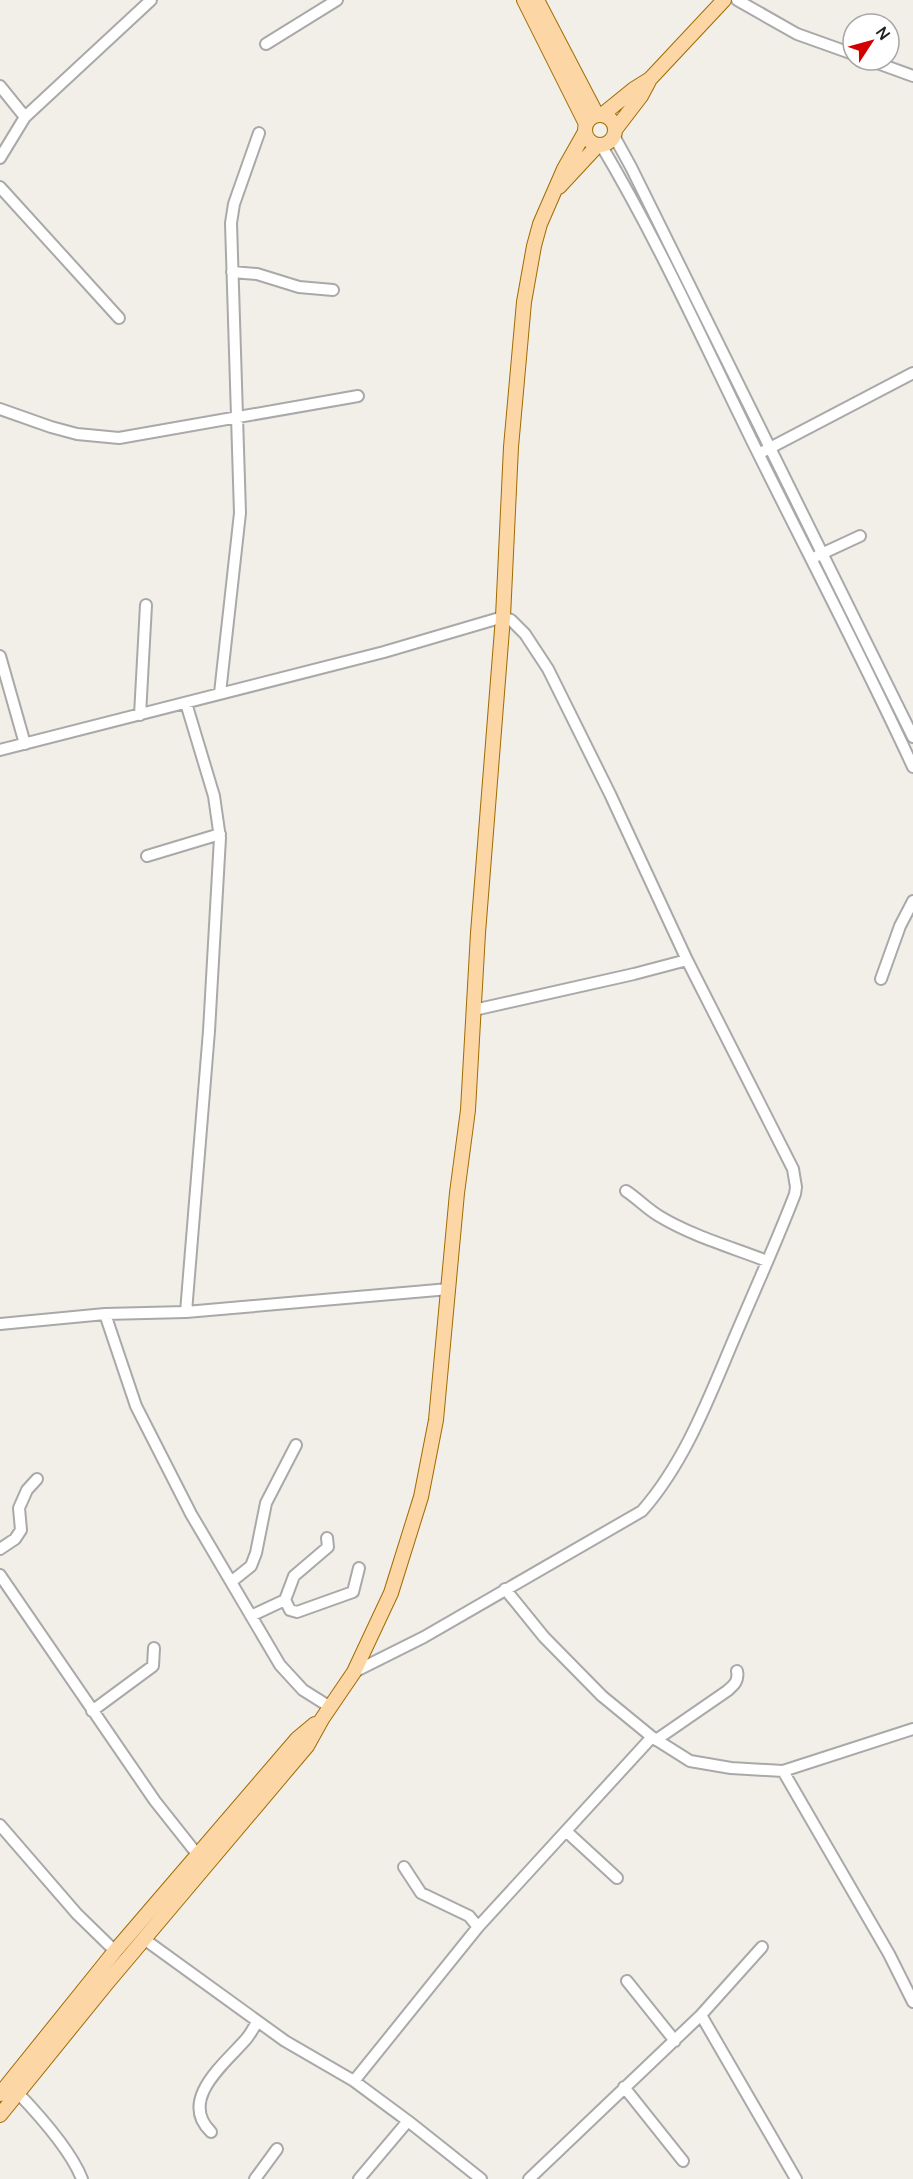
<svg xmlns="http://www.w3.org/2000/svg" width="913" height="2179" viewBox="0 0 913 2179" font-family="Manrope,sans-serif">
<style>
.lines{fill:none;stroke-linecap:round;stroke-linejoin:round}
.minor-casing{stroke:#a9a9a9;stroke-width:14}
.major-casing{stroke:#a06b00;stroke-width:16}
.minor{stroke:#fff;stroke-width:10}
.major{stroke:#fcd6a4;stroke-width:14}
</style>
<rect width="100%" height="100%" fill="#f2efe9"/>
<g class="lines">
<!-- minor casing -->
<g class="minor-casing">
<path id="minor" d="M 737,0 L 797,34 L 853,54
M 266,44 L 337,0
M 869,60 L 913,76
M 0,86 L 25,117
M 614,136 L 631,167 L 913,737
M 601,145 C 660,244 707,350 758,453 C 810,558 864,661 913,767
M 0,158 L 25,117 L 151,0
M 0,187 L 119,318
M 232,272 L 257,274 L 299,287 L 333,290
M 0,409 L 51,427 L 77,434 L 119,438 L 358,396
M 764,451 L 913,373
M 817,556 L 860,536
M 0,656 L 25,744
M 220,693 L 240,513 L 231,223 L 234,204 L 259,133
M 140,715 L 146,605
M 0,750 L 384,652 L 503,617 L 511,620 L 525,634 L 548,669 L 610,794 L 687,960 L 793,1169 L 796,1187 L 795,1194 C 777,1241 756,1287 736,1334 C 710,1395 686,1461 642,1511 L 424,1637 L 354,1672
M 147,856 L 220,834
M 881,979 L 900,926 L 913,901
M 474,1010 L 634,974 L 687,960
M 626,1191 C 637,1198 647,1209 659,1216 C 692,1236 731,1247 767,1261
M 186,1312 L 209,1031 L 220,838 L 214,796 L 186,703
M 105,1314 L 136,1406 L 191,1514 L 280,1665 L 303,1690 L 330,1707
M 0,1324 L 105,1314 L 186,1312 L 449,1289
M 327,1538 L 328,1547 L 294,1576 L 285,1600 L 290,1610 L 297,1612 L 353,1592 L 359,1568
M 0,1549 L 15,1539 L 21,1530 L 19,1508 L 27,1490 L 37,1479
M 0,1575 L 155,1801 L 197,1854
M 231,1582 L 251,1566 L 256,1553 L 266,1503 L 296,1445
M 505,1589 L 544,1637 L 602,1696 L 652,1737 L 690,1761 L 731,1768 L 783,1771 L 913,1729
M 251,1616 L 285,1600
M 92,1711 L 153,1666 L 154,1648
M 656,1740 L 727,1691 C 734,1685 739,1681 737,1671
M 783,1771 L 889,1954 L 913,2002
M 0,1825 L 77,1914 L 115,1951
M 567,1832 L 617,1878
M 404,1867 L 421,1893 L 469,1916 L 478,1927
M 144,1939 L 285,2041 L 354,2081 L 408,2121 L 481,2179
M 627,1981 L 675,2041
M 701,2015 L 796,2179
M 354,2081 L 478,1927 L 652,1737
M 624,2087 L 683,2161
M 18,2093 C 39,2115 71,2151 82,2179
M 211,2132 C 177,2099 227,2062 247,2038 C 251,2033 254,2027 257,2022
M 255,2179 L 277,2149
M 359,2179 L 408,2121
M 529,2179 L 701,2015 L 762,1947"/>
</g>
<!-- major casing -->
<g class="major-casing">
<path id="major" d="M 524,0 L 586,124
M 537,0 L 597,115
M 602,115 L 634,89 L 650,79 L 724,0
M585 130a15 15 0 1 1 30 0a15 15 0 1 1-30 0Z
M 615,130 L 641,96 L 649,81
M 559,187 L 598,145
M 0,2094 L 115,1951 L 297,1739 L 315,1724
M 0,2115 L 107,1983 L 307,1746 L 322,1719 L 354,1672 L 391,1593 L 421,1497 L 436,1420 L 457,1193 L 468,1110 L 478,933 L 503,617 L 511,447 L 524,302 L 534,246 L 540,224 L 564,169 L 585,132"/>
</g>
<!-- minor -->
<use href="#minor" class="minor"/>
<!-- major -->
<use href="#major" class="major"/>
</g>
<!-- north arrow -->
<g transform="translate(871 42) rotate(54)"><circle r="28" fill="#ffffff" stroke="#a7a7a7" stroke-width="1.5"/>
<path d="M0-4.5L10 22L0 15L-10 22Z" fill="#d40000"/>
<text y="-9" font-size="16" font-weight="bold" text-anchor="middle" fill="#222222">N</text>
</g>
</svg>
